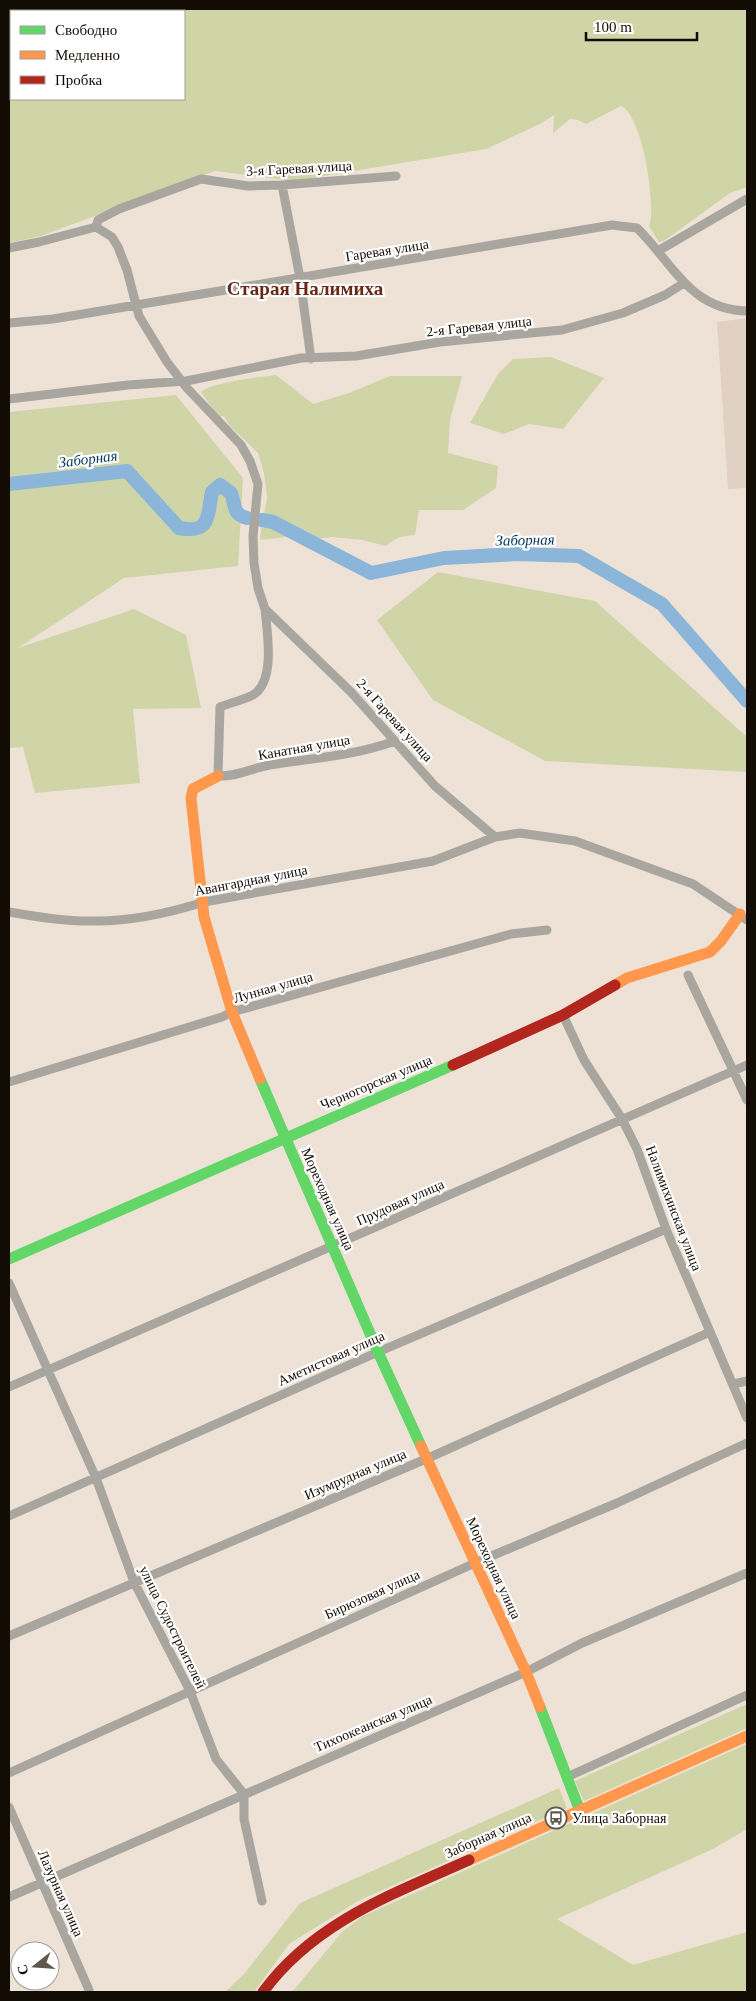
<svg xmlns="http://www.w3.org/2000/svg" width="756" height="2001" viewBox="0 0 756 2001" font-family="'Times New Roman',serif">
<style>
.industrial{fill:#e1d0c4}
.green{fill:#d0d5a7;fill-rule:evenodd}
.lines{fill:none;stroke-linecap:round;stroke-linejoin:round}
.river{stroke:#8bb6da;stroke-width:14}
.street{stroke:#a9a6a0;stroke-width:9}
.fast{stroke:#63d668;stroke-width:11}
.slow{stroke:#ff974d;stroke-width:11}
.jam{stroke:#b3261e;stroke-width:11}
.labels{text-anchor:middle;stroke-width:4.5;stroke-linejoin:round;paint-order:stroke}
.street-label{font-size:14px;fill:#130c05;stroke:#fff}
.poi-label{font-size:14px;fill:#130c05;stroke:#fff;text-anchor:start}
.water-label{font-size:15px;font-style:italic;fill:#04385d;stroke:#fff}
.district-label{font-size:19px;font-weight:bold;fill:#6a2715;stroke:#fff}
</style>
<rect width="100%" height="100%" fill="#eee2d6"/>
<!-- industrial -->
<path class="industrial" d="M 747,318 L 747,488 L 728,489 L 717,322 Z"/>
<!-- green -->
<path class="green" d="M 9,9 L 745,9 L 747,15 L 747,187 L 730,193 L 664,241 L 659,242 L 649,226 C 657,206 642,114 621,106 L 586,124 L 578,120 L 570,119 L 553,133 L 554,115 L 540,124 L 486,149 L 294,181 L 215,171 L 41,236 L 9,243 ZM 11,11 L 184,11 L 184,99 L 11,99 Z
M 551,357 L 604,378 L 563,429 L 529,424 L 504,434 L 470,423 L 498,374 L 513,359 Z
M 276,375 L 313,404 L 349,393 L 390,376 L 462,376 L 450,420 L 448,453 L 498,466 L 496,488 L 463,510 L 419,510 L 415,535 C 402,536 396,537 386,546 L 362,540 L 332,537 L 301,541 L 287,537 L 261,540 L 260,537 L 267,498 L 264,473 L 258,453 L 229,425 L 224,416 L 218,417 L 201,392 C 213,382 260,377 276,375 Z
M 176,395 L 243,478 L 238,566 L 124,578 L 18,648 L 134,609 L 186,635 L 201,708 L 133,709 L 140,783 L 35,793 L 23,747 L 9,748 L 9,412 Z
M 438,572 L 595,601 L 747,737 L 747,772 L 545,761 L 433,700 L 377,620 Z
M 747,1704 L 747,1728 L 584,1801 L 575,1781 Z
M 747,1744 L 747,1829 L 713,1849 L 557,1919 L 633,1965 L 747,1932 L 747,1992 L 292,1992 L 343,1931 L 363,1916 Z
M 559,1788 L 567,1808 L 358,1901 L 289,1944 L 254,1992 L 225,1992 L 244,1974 L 300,1903 Z"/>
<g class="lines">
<!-- river -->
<path class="river" d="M 9,484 L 127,471 L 179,528 C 211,534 207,516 212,492 L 220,485 L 231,493 C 236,506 232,514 247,518
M 262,520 L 273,522 L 371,573 L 444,558 L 517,554 L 579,556 L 662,604 L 747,701"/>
<!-- street -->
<path class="street" d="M 282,185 L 300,278 L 311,359
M 96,227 L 112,237 L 118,247 L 127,270 L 139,316 L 167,362 L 187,388 L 241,445 L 250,461 L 258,484 L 253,536 L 254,563 L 258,588 L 265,609 L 351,692 L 435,786 L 495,837
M 96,227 L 98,220 L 119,209 L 201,179 L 248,186 L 282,185 L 396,176
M 9,248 L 39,242 L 96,227
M 658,251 L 747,199
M 9,323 L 53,319 L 612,225 L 637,228 C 673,263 690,310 747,311
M 9,399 L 128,385 L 186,381 L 301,358 L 356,356 L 440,342 L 562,330 L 623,313 L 665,295 L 684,283
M 265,609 C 267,632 276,681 253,695 C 243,700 230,703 220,707 L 218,776 C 237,777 252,768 270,765 C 312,758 354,756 395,741
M 9,912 C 38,917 68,922 97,921 C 131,921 172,912 204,902 L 433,861 L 495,837 L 520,833 L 575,841 L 693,884 L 747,920
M 688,975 L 747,1100
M 563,1015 L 584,1060 L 622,1119 L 637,1149 L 666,1229 L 747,1418
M 9,1082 L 222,1017 L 232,1012 L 511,934 L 547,930
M 9,1283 L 96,1478 L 134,1582 L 190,1691 L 216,1759 L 244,1794 L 244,1819 L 262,1901
M 733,1384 L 747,1381
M 9,1387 L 747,1065
M 9,1516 L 378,1352 L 666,1229
M 9,1636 L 426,1459 L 710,1332
M 9,1773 L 475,1563 L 617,1503 L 747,1443
M 567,1777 L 747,1695
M 9,1807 L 89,1990
M 9,1897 L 526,1672 L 582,1643 L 747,1573"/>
<!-- fast -->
<path class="fast" d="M 260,1079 L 378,1352 L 421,1446
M 9,1259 L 453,1065
M 540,1707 L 580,1811"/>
<!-- slow -->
<path class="slow" d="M 218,776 L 193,789 L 191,798 L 204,917 L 232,1012 L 260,1079
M 615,985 L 627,978 L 710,952 L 721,941 L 740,914
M 421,1446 L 526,1672 L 540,1707
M 469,1860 L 747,1736"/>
<!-- jam -->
<path class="jam" d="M 453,1065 L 563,1015 L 615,985
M 263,1992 C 314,1922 393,1894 469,1860"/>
</g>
<!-- icons -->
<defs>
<g id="bus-ring" transform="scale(1.125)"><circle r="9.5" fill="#fff" stroke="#60574e" stroke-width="1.5"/><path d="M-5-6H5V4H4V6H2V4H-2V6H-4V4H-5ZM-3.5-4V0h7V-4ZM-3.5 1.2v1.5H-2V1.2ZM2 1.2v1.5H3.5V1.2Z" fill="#60574e"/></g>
</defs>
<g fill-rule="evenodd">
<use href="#bus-ring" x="556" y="1818"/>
</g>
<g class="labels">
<!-- street labels -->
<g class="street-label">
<text transform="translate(299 168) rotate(-3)" y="5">3-я Гаревая улица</text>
<text transform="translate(387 250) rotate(-9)" y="5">Гаревая улица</text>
<text transform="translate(479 326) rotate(-6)" y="5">2-я Гаревая улица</text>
<text transform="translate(395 720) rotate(48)" y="5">2-я Гаревая улица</text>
<text transform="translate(304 747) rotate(-10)" y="5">Канатная улица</text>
<text transform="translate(251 880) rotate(-11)" y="5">Авангардная улица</text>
<text transform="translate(273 987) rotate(-16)" y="5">Лунная улица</text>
<text transform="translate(376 1082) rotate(-23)" y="5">Черногорская улица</text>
<text transform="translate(328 1199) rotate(66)" y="5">Мореходная улица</text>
<text transform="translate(400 1202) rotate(-24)" y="5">Прудовая улица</text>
<text transform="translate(674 1208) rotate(69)" y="5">Налимихинская улица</text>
<text transform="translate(331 1358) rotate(-24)" y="5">Аметистовая улица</text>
<text transform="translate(355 1474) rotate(-23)" y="5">Изумрудная улица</text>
<text transform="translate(494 1568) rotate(65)" y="5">Мореходная улица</text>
<text transform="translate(372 1594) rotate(-24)" y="5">Бирюзовая улица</text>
<text transform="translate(173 1627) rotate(64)" y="5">улица Судостроителей</text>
<text transform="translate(373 1723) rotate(-23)" y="5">Тихоокеанская улица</text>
<text transform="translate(488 1835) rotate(-24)" y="5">Заборная улица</text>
<text transform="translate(61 1893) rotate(66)" y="5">Лазурная улица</text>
</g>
<!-- poi labels -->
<g class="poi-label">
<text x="572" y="1823">Улица Заборная</text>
</g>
<!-- water labels -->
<g class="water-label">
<text transform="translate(88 459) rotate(-7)" y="5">Заборная</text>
<text transform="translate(525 540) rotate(-1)" y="5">Заборная</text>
</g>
<!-- district labels -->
<g class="district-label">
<text x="305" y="295">Старая Налимиха</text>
</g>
</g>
<!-- border -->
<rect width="756" height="2001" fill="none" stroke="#130c05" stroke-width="20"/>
<!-- legend -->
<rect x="10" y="10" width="175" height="90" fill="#ffffff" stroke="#a19e9b"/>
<rect x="20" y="26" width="25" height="8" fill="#63d668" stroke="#a19e9b"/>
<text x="55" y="35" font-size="15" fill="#130c05">Свободно</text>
<rect x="20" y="51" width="25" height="8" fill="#ff974d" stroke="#a19e9b"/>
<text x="55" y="60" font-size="15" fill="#130c05">Медленно</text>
<rect x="20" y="76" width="25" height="8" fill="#b3261e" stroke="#a19e9b"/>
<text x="55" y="85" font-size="15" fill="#130c05">Пробка</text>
<!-- north arrow -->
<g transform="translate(35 1966) rotate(253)"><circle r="24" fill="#ffffff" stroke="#a19e9b"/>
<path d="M0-4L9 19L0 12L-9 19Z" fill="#60574e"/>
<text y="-8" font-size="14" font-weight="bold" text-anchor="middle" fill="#130c05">С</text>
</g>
<!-- scale -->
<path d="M586 32v8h111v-8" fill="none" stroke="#130c05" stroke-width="2.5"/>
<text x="594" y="32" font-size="15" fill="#130c05" stroke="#ffffff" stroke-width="4" paint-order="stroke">100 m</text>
</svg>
